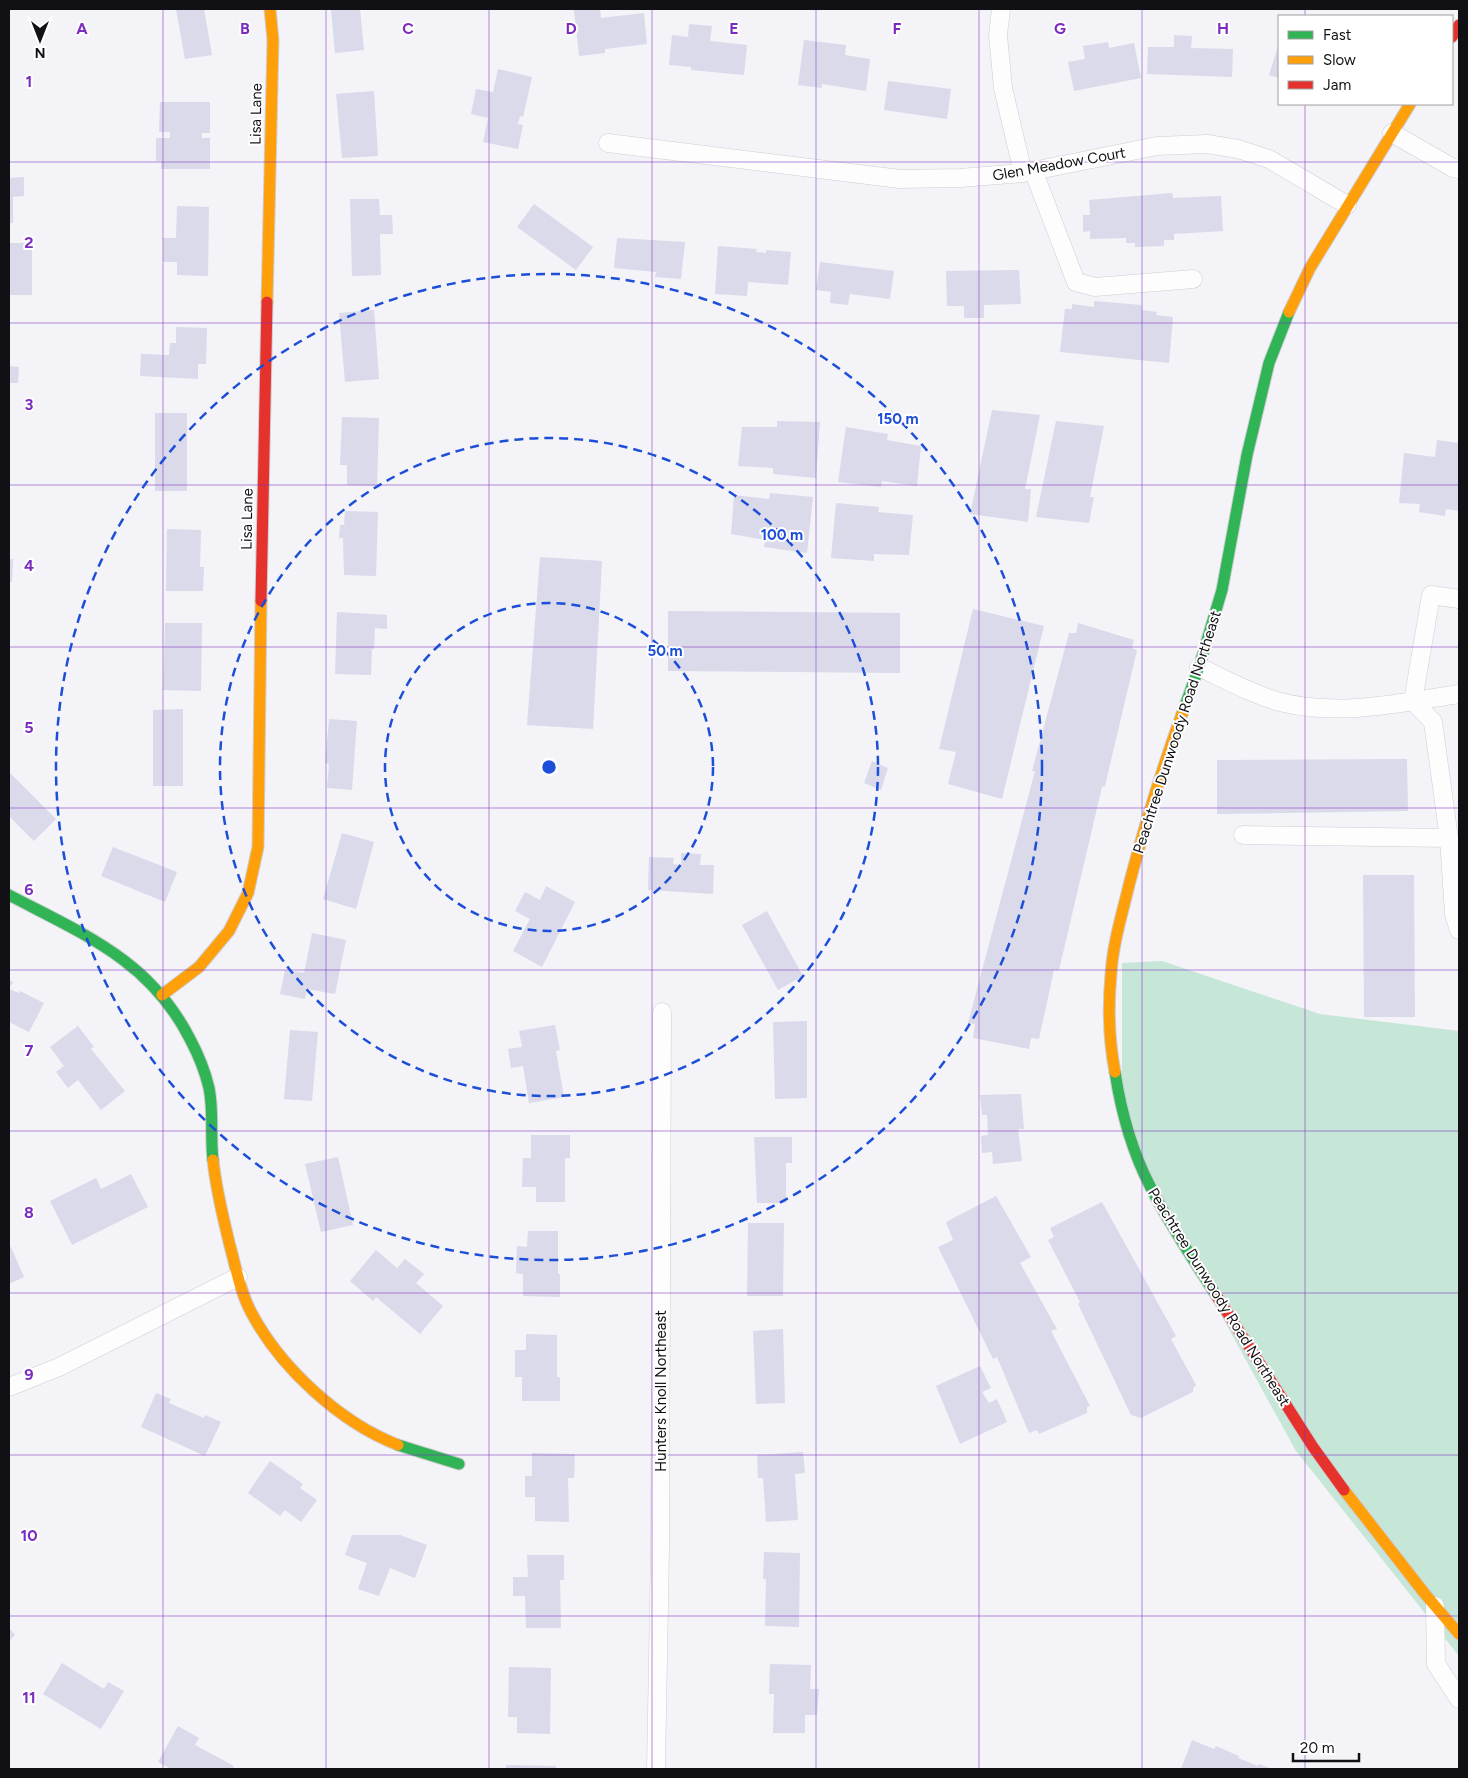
<svg xmlns="http://www.w3.org/2000/svg" width="1468" height="1778" viewBox="0 0 1468 1778" font-family="Figtree,sans-serif">
<style>
.green{fill:#c6e6d8}
.building{fill:#dadaeb}
.lines{fill:none;stroke-linecap:round;stroke-linejoin:round}
.street-casing{stroke:#ceced1;stroke-width:19}
.fast-casing{stroke:#ceced1;stroke-width:13}
.slow-casing{stroke:#ceced1;stroke-width:13}
.jam-casing{stroke:#ceced1;stroke-width:13}
.street{stroke:#fdfdfe;stroke-width:18}
.fast{stroke:#30b455;stroke-width:11}
.slow{stroke:#ff9f0a;stroke-width:11}
.jam{stroke:#e5322d;stroke-width:11}
.grid{fill:none;stroke:#7b2cbf;stroke-width:1;stroke-opacity:0.55}
.ring{fill:none;stroke:#1d4ed8;stroke-width:2.5;stroke-dasharray:9 6}
.labels{text-anchor:middle;stroke-width:4;stroke-linejoin:round;paint-order:stroke}
.street-label{font-size:15px;fill:#111115;stroke:#fff}
.grid-label{font-size:16px;text-anchor:middle;font-weight:bold;fill:#7b2cbf;stroke:#fff;stroke-width:4;stroke-linejoin:round;paint-order:stroke}
.centre{fill:#1d4ed8;stroke:#fff;stroke-width:2.5}
.ring-label{font-size:15px;text-anchor:middle;font-weight:bold;fill:#1d4ed8;stroke:#fff;stroke-width:4;stroke-linejoin:round;paint-order:stroke}
</style>
<rect width="100%" height="100%" fill="#f3f3f8"/>
<!-- green -->
<path class="green" d="M 1162,961 L 1320,1014 L 1459,1031 L 1459,1656 L 1296,1451 L 1122,1135 L 1122,963 Z"/>
<!-- building -->
<path class="building" d="M 176,9 L 204,9 L 212,55 L 185,59 Z
M 331,9 L 360,9 L 364,50 L 335,53 Z
M 600,9 L 601,18 L 644,13 L 647,44 L 605,49 L 605,53 L 579,56 L 574,10 Z
M 689,24 L 712,26 L 710,41 L 747,45 L 744,75 L 691,70 L 691,67 L 669,65 L 672,35 L 688,37 Z
M 1174,35 L 1192,36 L 1191,48 L 1233,49 L 1232,77 L 1147,74 L 1148,47 L 1174,47 Z
M 804,40 L 846,45 L 845,55 L 870,59 L 866,91 L 822,84 L 822,88 L 798,85 Z
M 1108,42 L 1109,48 L 1134,43 L 1141,78 L 1074,91 L 1068,62 L 1085,59 L 1083,46 Z
M 1279,43 L 1279,78 L 1269,75 Z
M 498,69 L 532,77 L 523,117 L 520,116 L 518,124 L 523,125 L 518,149 L 483,142 L 488,118 L 471,114 L 476,89 L 493,92 Z
M 888,81 L 951,89 L 947,119 L 884,110 Z
M 374,91 L 378,156 L 342,158 L 336,94 Z
M 160,102 L 210,102 L 210,133 L 202,133 L 202,138 L 210,138 L 210,169 L 161,169 L 161,161 L 156,161 L 156,138 L 170,138 L 170,132 L 159,132 Z
M 24,177 L 24,196 L 13,197 L 13,223 L 9,223 L 9,178 Z
M 1172,193 L 1173,198 L 1221,196 L 1223,231 L 1174,234 L 1174,240 L 1164,240 L 1164,246 L 1135,247 L 1135,243 L 1126,243 L 1126,238 L 1090,239 L 1090,231 L 1083,232 L 1083,215 L 1090,215 L 1089,200 Z
M 350,199 L 379,199 L 380,215 L 392,215 L 393,234 L 380,234 L 381,275 L 352,276 Z
M 534,204 L 593,247 L 576,270 L 517,227 Z
M 177,206 L 209,207 L 208,276 L 177,275 L 177,262 L 163,262 L 163,238 L 176,238 Z
M 617,238 L 685,242 L 681,279 L 655,277 L 656,272 L 614,268 Z
M 9,243 L 32,243 L 32,295 L 9,295 Z
M 718,246 L 757,249 L 756,252 L 766,253 L 766,250 L 791,252 L 788,285 L 748,282 L 747,296 L 715,294 Z
M 820,262 L 894,271 L 890,299 L 850,294 L 848,305 L 830,303 L 831,292 L 816,290 Z
M 1019,270 L 1021,304 L 984,305 L 984,318 L 964,318 L 964,306 L 947,306 L 946,271 Z
M 1094,301 L 1141,305 L 1142,310 L 1157,312 L 1156,315 L 1173,317 L 1169,363 L 1060,352 L 1065,309 L 1072,309 L 1072,304 L 1094,307 Z
M 374,310 L 379,379 L 345,382 L 339,313 Z
M 176,327 L 207,328 L 206,364 L 198,364 L 198,379 L 140,376 L 141,354 L 169,355 L 170,343 L 176,343 Z
M 9,366 L 19,367 L 18,383 L 9,383 Z
M 992,410 L 1040,415 L 1025,489 L 1031,489 L 1028,522 L 970,514 Z
M 155,413 L 187,413 L 187,491 L 155,491 Z
M 342,417 L 379,418 L 377,486 L 347,485 L 347,465 L 340,465 Z
M 777,421 L 820,422 L 816,478 L 773,474 L 773,468 L 738,466 L 742,427 L 777,427 Z
M 1056,421 L 1104,426 L 1090,497 L 1094,497 L 1089,523 L 1036,517 Z
M 846,427 L 888,434 L 887,440 L 921,446 L 917,486 L 882,481 L 881,487 L 838,482 Z
M 1437,440 L 1459,443 L 1459,511 L 1446,509 L 1445,516 L 1419,512 L 1420,504 L 1399,503 L 1404,453 L 1435,457 Z
M 770,493 L 813,497 L 807,553 L 764,547 L 765,540 L 731,534 L 734,495 L 769,499 Z
M 836,503 L 879,507 L 878,512 L 913,515 L 909,555 L 874,554 L 874,561 L 831,558 Z
M 345,511 L 378,512 L 376,576 L 344,575 L 343,538 L 339,538 L 340,525 L 344,525 Z
M 167,529 L 201,530 L 200,567 L 204,567 L 203,591 L 166,591 Z
M 540,557 L 602,561 L 593,729 L 527,725 Z
M 9,559 L 13,559 L 12,582 L 9,582 Z
M 973,609 L 1044,626 L 1002,799 L 948,784 L 956,752 L 939,749 Z
M 668,611 L 900,613 L 900,673 L 668,671 Z
M 337,612 L 387,615 L 387,629 L 375,628 L 374,649 L 372,649 L 371,675 L 335,674 Z
M 165,623 L 202,623 L 201,691 L 163,690 Z
M 1078,623 L 1134,640 L 1132,648 L 1137,650 L 1105,786 L 1102,787 L 1059,970 L 1054,970 L 1039,1039 L 1031,1038 L 1029,1049 L 973,1038 L 975,1024 L 968,1023 L 1035,771 L 1032,771 L 1069,633 L 1076,633 Z
M 183,709 L 183,786 L 153,786 L 153,710 Z
M 329,719 L 357,721 L 352,790 L 327,788 L 329,764 L 325,763 Z
M 1407,759 L 1408,811 L 1217,814 L 1217,760 Z
M 872,761 L 888,768 L 881,790 L 864,783 Z
M 9,772 L 56,819 L 34,841 L 9,816 Z
M 342,833 L 374,842 L 356,909 L 323,899 Z
M 113,847 L 177,872 L 165,902 L 101,876 Z
M 681,853 L 701,854 L 700,865 L 714,865 L 713,894 L 648,890 L 649,857 L 674,858 L 673,864 L 681,865 Z
M 1363,875 L 1414,875 L 1415,1017 L 1364,1017 Z
M 546,886 L 575,902 L 542,967 L 513,951 L 530,919 L 515,911 L 525,892 L 540,900 Z
M 767,911 L 803,976 L 778,990 L 742,925 Z
M 312,933 L 346,940 L 335,994 L 307,989 L 305,999 L 280,994 L 285,970 L 304,973 Z
M 9,980 L 13,982 L 9,989 L 19,993 L 20,991 L 44,1003 L 29,1032 L 9,1022 Z
M 807,1021 L 807,1098 L 775,1099 L 773,1022 Z
M 555,1025 L 560,1050 L 556,1051 L 564,1097 L 529,1103 L 523,1066 L 511,1068 L 508,1049 L 522,1047 L 519,1031 Z
M 78,1026 L 94,1047 L 91,1049 L 125,1091 L 101,1110 L 78,1080 L 68,1088 L 56,1072 L 64,1066 L 50,1047 Z
M 290,1030 L 318,1032 L 312,1101 L 284,1099 Z
M 1021,1094 L 1024,1129 L 1018,1129 L 1022,1161 L 993,1164 L 992,1152 L 982,1153 L 981,1136 L 988,1135 L 987,1115 L 982,1115 L 980,1095 Z
M 531,1135 L 570,1135 L 570,1158 L 565,1158 L 565,1202 L 536,1202 L 536,1187 L 522,1187 L 523,1158 L 531,1158 Z
M 754,1137 L 792,1137 L 792,1163 L 786,1163 L 786,1203 L 757,1203 Z
M 338,1157 L 353,1225 L 321,1232 L 305,1164 Z
M 131,1174 L 148,1207 L 72,1245 L 50,1201 L 96,1178 L 101,1189 Z
M 996,1196 L 1031,1257 L 1020,1263 L 1057,1329 L 1051,1331 L 1090,1406 L 1087,1407 L 1087,1413 L 1039,1434 L 1037,1430 L 1029,1433 L 997,1357 L 993,1359 L 938,1247 L 953,1240 L 946,1222 Z
M 1102,1202 L 1176,1336 L 1171,1339 L 1196,1385 L 1193,1388 L 1193,1392 L 1141,1418 L 1131,1415 L 1078,1304 L 1080,1302 L 1048,1240 L 1054,1237 L 1050,1228 Z
M 748,1223 L 784,1223 L 783,1296 L 747,1296 Z
M 528,1231 L 558,1231 L 558,1274 L 560,1274 L 560,1297 L 523,1296 L 523,1274 L 516,1273 L 517,1246 L 527,1247 Z
M 9,1247 L 11,1247 L 24,1277 L 9,1284 Z
M 376,1250 L 397,1268 L 405,1259 L 424,1274 L 416,1283 L 443,1306 L 420,1334 L 376,1297 L 373,1301 L 350,1281 Z
M 783,1329 L 785,1403 L 756,1404 L 753,1331 Z
M 526,1334 L 557,1335 L 557,1377 L 560,1377 L 560,1401 L 522,1401 L 522,1377 L 515,1377 L 515,1350 L 526,1350 Z
M 980,1366 L 991,1388 L 982,1392 L 989,1403 L 997,1399 L 1007,1422 L 960,1444 L 936,1386 Z
M 156,1393 L 171,1399 L 169,1403 L 204,1418 L 205,1415 L 221,1422 L 205,1456 L 141,1427 Z
M 803,1452 L 805,1473 L 795,1474 L 798,1520 L 766,1522 L 763,1478 L 758,1478 L 757,1455 Z
M 532,1453 L 575,1454 L 574,1478 L 568,1478 L 569,1522 L 535,1521 L 535,1497 L 525,1497 L 525,1476 L 532,1476 Z
M 270,1461 L 303,1484 L 300,1488 L 317,1500 L 301,1522 L 285,1510 L 280,1516 L 248,1493 Z
M 352,1535 L 400,1535 L 427,1545 L 415,1578 L 390,1568 L 379,1596 L 358,1589 L 367,1563 L 345,1555 Z
M 764,1552 L 800,1553 L 799,1627 L 765,1626 L 766,1579 L 763,1579 Z
M 527,1555 L 564,1555 L 564,1580 L 560,1580 L 561,1628 L 526,1628 L 525,1596 L 513,1596 L 513,1577 L 528,1577 Z
M 9,1628 L 15,1635 L 9,1641 Z
M 62,1663 L 104,1689 L 108,1682 L 124,1691 L 101,1729 L 43,1694 Z
M 770,1664 L 811,1665 L 810,1689 L 819,1689 L 817,1715 L 805,1715 L 805,1733 L 773,1733 L 774,1694 L 769,1694 Z
M 509,1667 L 551,1668 L 550,1734 L 517,1733 L 517,1717 L 508,1717 Z
M 178,1726 L 199,1738 L 195,1745 L 234,1766 L 232,1769 L 171,1769 L 158,1762 Z
M 1192,1740 L 1214,1749 L 1216,1746 L 1239,1756 L 1238,1758 L 1258,1766 L 1259,1764 L 1272,1769 L 1181,1769 Z
M 506,1765 L 556,1766 L 556,1769 L 506,1769 Z"/>
<g class="lines">
<!-- street casing -->
<g class="street-casing">
<path id="street" d="M 1001,9 L 998,35 L 1003,88 L 1023,173
M 1392,133 L 1453,168 L 1459,169
M 608,143 L 900,179 L 960,178 L 1023,173 L 1157,146 L 1207,144 L 1238,149 L 1269,159 L 1347,205
M 1033,170 L 1076,282 L 1095,287 L 1193,279
M 1459,599 L 1431,595 L 1413,701 L 1433,722 L 1449,838 L 1454,914 L 1459,930
M 1199,667 C 1225,679 1251,694 1280,702 C 1339,717 1400,703 1459,694
M 1243,835 L 1449,838
M 9,1387 L 59,1367 L 238,1277
M 1435,1606 L 1436,1664 L 1459,1699
M 656,1769 L 660,1549 L 662,1012"/>
</g>
<!-- fast casing -->
<g class="fast-casing">
<path id="fast" d="M 1182,714 L 1199,667 L 1222,590 L 1247,455 L 1269,363 L 1289,312
M 9,895 C 83,934 150,960 190,1039 C 198,1054 205,1071 209,1088 C 214,1112 210,1136 213,1160
M 1115,1072 C 1121,1111 1132,1151 1150,1186 C 1169,1224 1193,1259 1216,1295
M 398,1445 L 459,1464"/>
</g>
<!-- slow casing -->
<g class="slow-casing">
<path id="slow" d="M 267,302 L 273,40 L 270,9
M 1289,312 L 1310,268 L 1410,104
M 162,995 L 199,967 L 229,931 L 248,893 L 258,847 L 261,601
M 1115,1072 C 1109,1041 1108,1006 1111,974 C 1113,942 1123,911 1130,881 C 1145,824 1162,769 1182,714
M 213,1160 C 216,1190 223,1217 230,1246 C 236,1268 240,1291 251,1312 C 280,1367 339,1422 398,1445
M 1344,1490 L 1425,1594 L 1459,1634"/>
</g>
<!-- jam casing -->
<g class="jam-casing">
<path id="jam" d="M 1452,37 L 1459,25
M 261,601 L 267,302
M 1216,1295 L 1313,1447 L 1344,1490"/>
</g>
<!-- street -->
<use href="#street" class="street"/>
<!-- fast -->
<use href="#fast" class="fast"/>
<!-- slow -->
<use href="#slow" class="slow"/>
<!-- jam -->
<use href="#jam" class="jam"/>
</g>
<!-- grid -->
<path class="grid" d="M 163,9 L 163,1769M 326,9 L 326,1769M 489,9 L 489,1769M 652,9 L 652,1769M 816,9 L 816,1769M 979,9 L 979,1769M 1142,9 L 1142,1769M 1305,9 L 1305,16M 1305,104 L 1305,1769M 9,162 L 1459,162M 9,323 L 1459,323M 9,485 L 1459,485M 9,647 L 1459,647M 9,808 L 1459,808M 9,970 L 1459,970M 9,1131 L 1459,1131M 9,1293 L 1459,1293M 9,1455 L 1459,1455M 9,1616 L 1459,1616"/>
<!-- distance rings -->
<g class="ring">
<circle cx="549" cy="767" r="164"/>
<circle cx="549" cy="767" r="329"/>
<circle cx="549" cy="767" r="493"/>
</g>
<g class="labels">
<!-- street labels -->
<g class="street-label">
<text transform="translate(256 114) rotate(-89)" y="5">Lisa Lane</text>
<text transform="translate(1059 164) rotate(-10)" y="5">Glen Meadow Court</text>
<text transform="translate(247 519) rotate(-89)" y="5">Lisa Lane</text>
<text transform="translate(1177 732) rotate(-72)" y="5">Peachtree Dunwoody Road Northeast</text>
<text transform="translate(1219 1297) rotate(58)" y="5">Peachtree Dunwoody Road Northeast</text>
<text transform="translate(661 1391) rotate(-90)" y="5">Hunters Knoll Northeast</text>
</g>
</g>
<g class="grid-label">
<text x="82" y="34">A</text>
<text x="245" y="34">B</text>
<text x="408" y="34">C</text>
<text x="571" y="34">D</text>
<text x="734" y="34">E</text>
<text x="897" y="34">F</text>
<text x="1060" y="34">G</text>
<text x="1223" y="34">H</text>
<text x="29" y="87">1</text>
<text x="29" y="248">2</text>
<text x="29" y="410">3</text>
<text x="29" y="571">4</text>
<text x="29" y="733">5</text>
<text x="29" y="895">6</text>
<text x="29" y="1056">7</text>
<text x="29" y="1218">8</text>
<text x="29" y="1380">9</text>
<text x="29" y="1541">10</text>
<text x="29" y="1703">11</text>
</g>
<circle cx="549" cy="767" r="8" class="centre"/>
<g class="ring-label">
<text x="898" y="424">150 m</text>
<text x="782" y="540">100 m</text>
<text x="665" y="656">50 m</text>
</g>
<!-- border -->
<rect width="1468" height="1778" fill="none" stroke="#111115" stroke-width="20"/>
<!-- legend -->
<rect x="1278" y="15" width="175" height="90" fill="#ffffff" stroke="#a0a0a1"/>
<rect x="1288" y="31" width="25" height="8" fill="#30b455" stroke="#a0a0a1"/>
<text x="1323" y="40" font-size="15" fill="#111115">Fast</text>
<rect x="1288" y="56" width="25" height="8" fill="#ff9f0a" stroke="#a0a0a1"/>
<text x="1323" y="65" font-size="15" fill="#111115">Slow</text>
<rect x="1288" y="81" width="25" height="8" fill="#e5322d" stroke="#a0a0a1"/>
<text x="1323" y="90" font-size="15" fill="#111115">Jam</text>
<!-- north arrow -->
<g transform="translate(40 40) rotate(180)" stroke="#ffffff" stroke-width="4" paint-order="stroke">
<path d="M0-4L9 19L0 12L-9 19Z" fill="#111115"/>
<text y="-8" font-size="14" font-weight="bold" text-anchor="middle" fill="#111115">N</text>
</g>
<!-- scale -->
<path d="M1293 1753v8h66v-8" fill="none" stroke="#111115" stroke-width="2.5"/>
<text x="1300" y="1753" font-size="15" fill="#111115" stroke="#ffffff" stroke-width="4" paint-order="stroke">20 m</text>
</svg>
